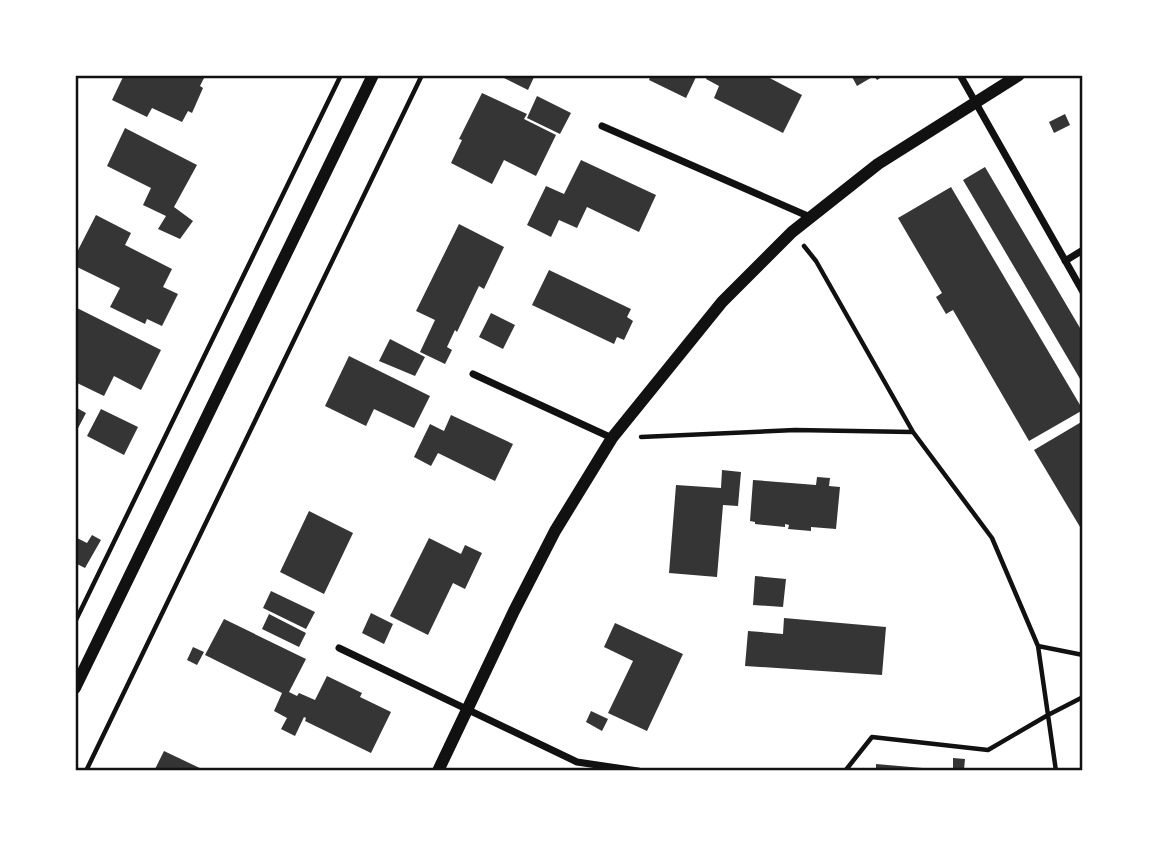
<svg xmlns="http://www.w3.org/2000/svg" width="1158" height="846" viewBox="0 0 1158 846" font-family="Raleway,sans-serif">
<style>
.building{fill:#353535}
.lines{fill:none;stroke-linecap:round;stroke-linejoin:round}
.path{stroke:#111;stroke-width:4.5}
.minor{stroke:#111;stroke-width:7}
.tertiary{stroke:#111;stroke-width:12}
.neatline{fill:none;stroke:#111;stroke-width:2.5}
</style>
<rect width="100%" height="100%" fill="#fff"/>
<!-- building -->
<path class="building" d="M 124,75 L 199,75 L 204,78 L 200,86 L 203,88 L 192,113 L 188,111 L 182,122 L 152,108 L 147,117 L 112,100 Z
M 498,75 L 535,75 L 528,90 Z
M 651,75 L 697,75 L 686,98 L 649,80 Z
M 708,75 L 764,75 L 802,95 L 783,133 L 714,98 L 719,86 L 706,79 Z
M 851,75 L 885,75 L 877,80 L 874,76 L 857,86 Z
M 482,93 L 527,114 L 524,119 L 556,135 L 536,176 L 504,160 L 492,184 L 451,163 L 462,140 L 459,139 Z
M 537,96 L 571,113 L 560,134 L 527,118 Z
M 1065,114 L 1070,125 L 1054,133 L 1049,122 Z
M 125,128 L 197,165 L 174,207 L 193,221 L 180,239 L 158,229 L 166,216 L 143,205 L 151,188 L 107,166 Z
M 581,160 L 656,195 L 639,232 L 587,207 L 577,228 L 559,220 L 551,237 L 527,225 L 546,186 L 564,194 Z
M 985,167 L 1083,333 L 1083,384 L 963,180 Z
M 951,187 L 1083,410 L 1029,441 L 953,310 L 946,314 L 936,297 L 942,293 L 898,218 Z
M 96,215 L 131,233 L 125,245 L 172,269 L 163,287 L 178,294 L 162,326 L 147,319 L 145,324 L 110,307 L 120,288 L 75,266 L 75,256 Z
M 459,224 L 504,247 L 484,289 L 479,286 L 457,332 L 455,330 L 447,347 L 452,350 L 445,364 L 420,352 L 435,320 L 416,311 Z
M 549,270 L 631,309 L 627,317 L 633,321 L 624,340 L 617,337 L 614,344 L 532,305 Z
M 75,307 L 161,350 L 141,390 L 114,376 L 104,396 L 75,382 Z
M 491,313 L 515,325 L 503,349 L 479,337 Z
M 390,339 L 425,357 L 415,376 L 379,361 Z
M 349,356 L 430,396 L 414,428 L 374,409 L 366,426 L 325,406 Z
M 75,407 L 86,413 L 75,434 Z
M 101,409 L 138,427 L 124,455 L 87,436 Z
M 451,415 L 513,444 L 495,481 L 438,453 L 431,466 L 414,457 L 430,424 L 444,431 Z
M 1083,421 L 1083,532 L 1034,450 Z
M 722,470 L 741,472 L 738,506 L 723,505 L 717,577 L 669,573 L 676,485 L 721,488 Z
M 817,477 L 830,478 L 829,486 L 840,487 L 836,529 L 811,527 L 811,531 L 788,529 L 789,525 L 785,524 L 785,527 L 755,524 L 755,522 L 750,521 L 753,480 L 816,485 Z
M 309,511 L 353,533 L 324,594 L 280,572 Z
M 92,535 L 101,540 L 85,568 L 75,563 L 75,537 L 87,543 Z
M 429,538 L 461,554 L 465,545 L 482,553 L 465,589 L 453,583 L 428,635 L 390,616 Z
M 755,576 L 786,579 L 783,607 L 753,605 Z
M 271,591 L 315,612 L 306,629 L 263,608 Z
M 371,613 L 393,624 L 384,644 L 362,633 Z
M 269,614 L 306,633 L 299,647 L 262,629 Z
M 784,618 L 886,627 L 882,675 L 745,666 L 748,631 L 783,634 Z
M 224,619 L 306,659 L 289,692 L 297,696 L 299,693 L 315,700 L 327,676 L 362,693 L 360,697 L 391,712 L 371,753 L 305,721 L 306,718 L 304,717 L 295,736 L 281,729 L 287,718 L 274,711 L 282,693 L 205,655 Z
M 615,623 L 683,654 L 647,731 L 608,713 L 633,661 L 604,647 Z
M 193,647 L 204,652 L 197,665 L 187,660 Z
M 591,711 L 608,719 L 602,731 L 586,722 Z
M 164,751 L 206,771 L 154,771 Z
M 953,758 L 965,759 L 964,770 L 953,770 Z
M 876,764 L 934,769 L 934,771 L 876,771 Z"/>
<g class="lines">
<!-- path -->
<path class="path" d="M 804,246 L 816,261 L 913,432 L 992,538 L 1038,646 L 1083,655
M 641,437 L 795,430 L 912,432
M 75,622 L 341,75
M 86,771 L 422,75
M 845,771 L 872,737 L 988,750 L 1048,715 L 1038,646
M 1056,771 L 1048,715 L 1083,697"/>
<!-- minor -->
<path class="minor" d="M 960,75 L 1083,292
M 602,126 L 810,217
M 1065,261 L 1083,250
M 473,374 L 612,438
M 339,648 L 577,762 L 638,771"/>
<!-- tertiary -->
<path class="tertiary" d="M 75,688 L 373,75
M 438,771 L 514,611 L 555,531 L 612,438 L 722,302 L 792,232 L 878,164 L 1019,75"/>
</g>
<!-- border -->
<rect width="1158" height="846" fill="none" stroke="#ffffff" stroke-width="154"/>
<rect x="77" y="77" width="1004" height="692" class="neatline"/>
</svg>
